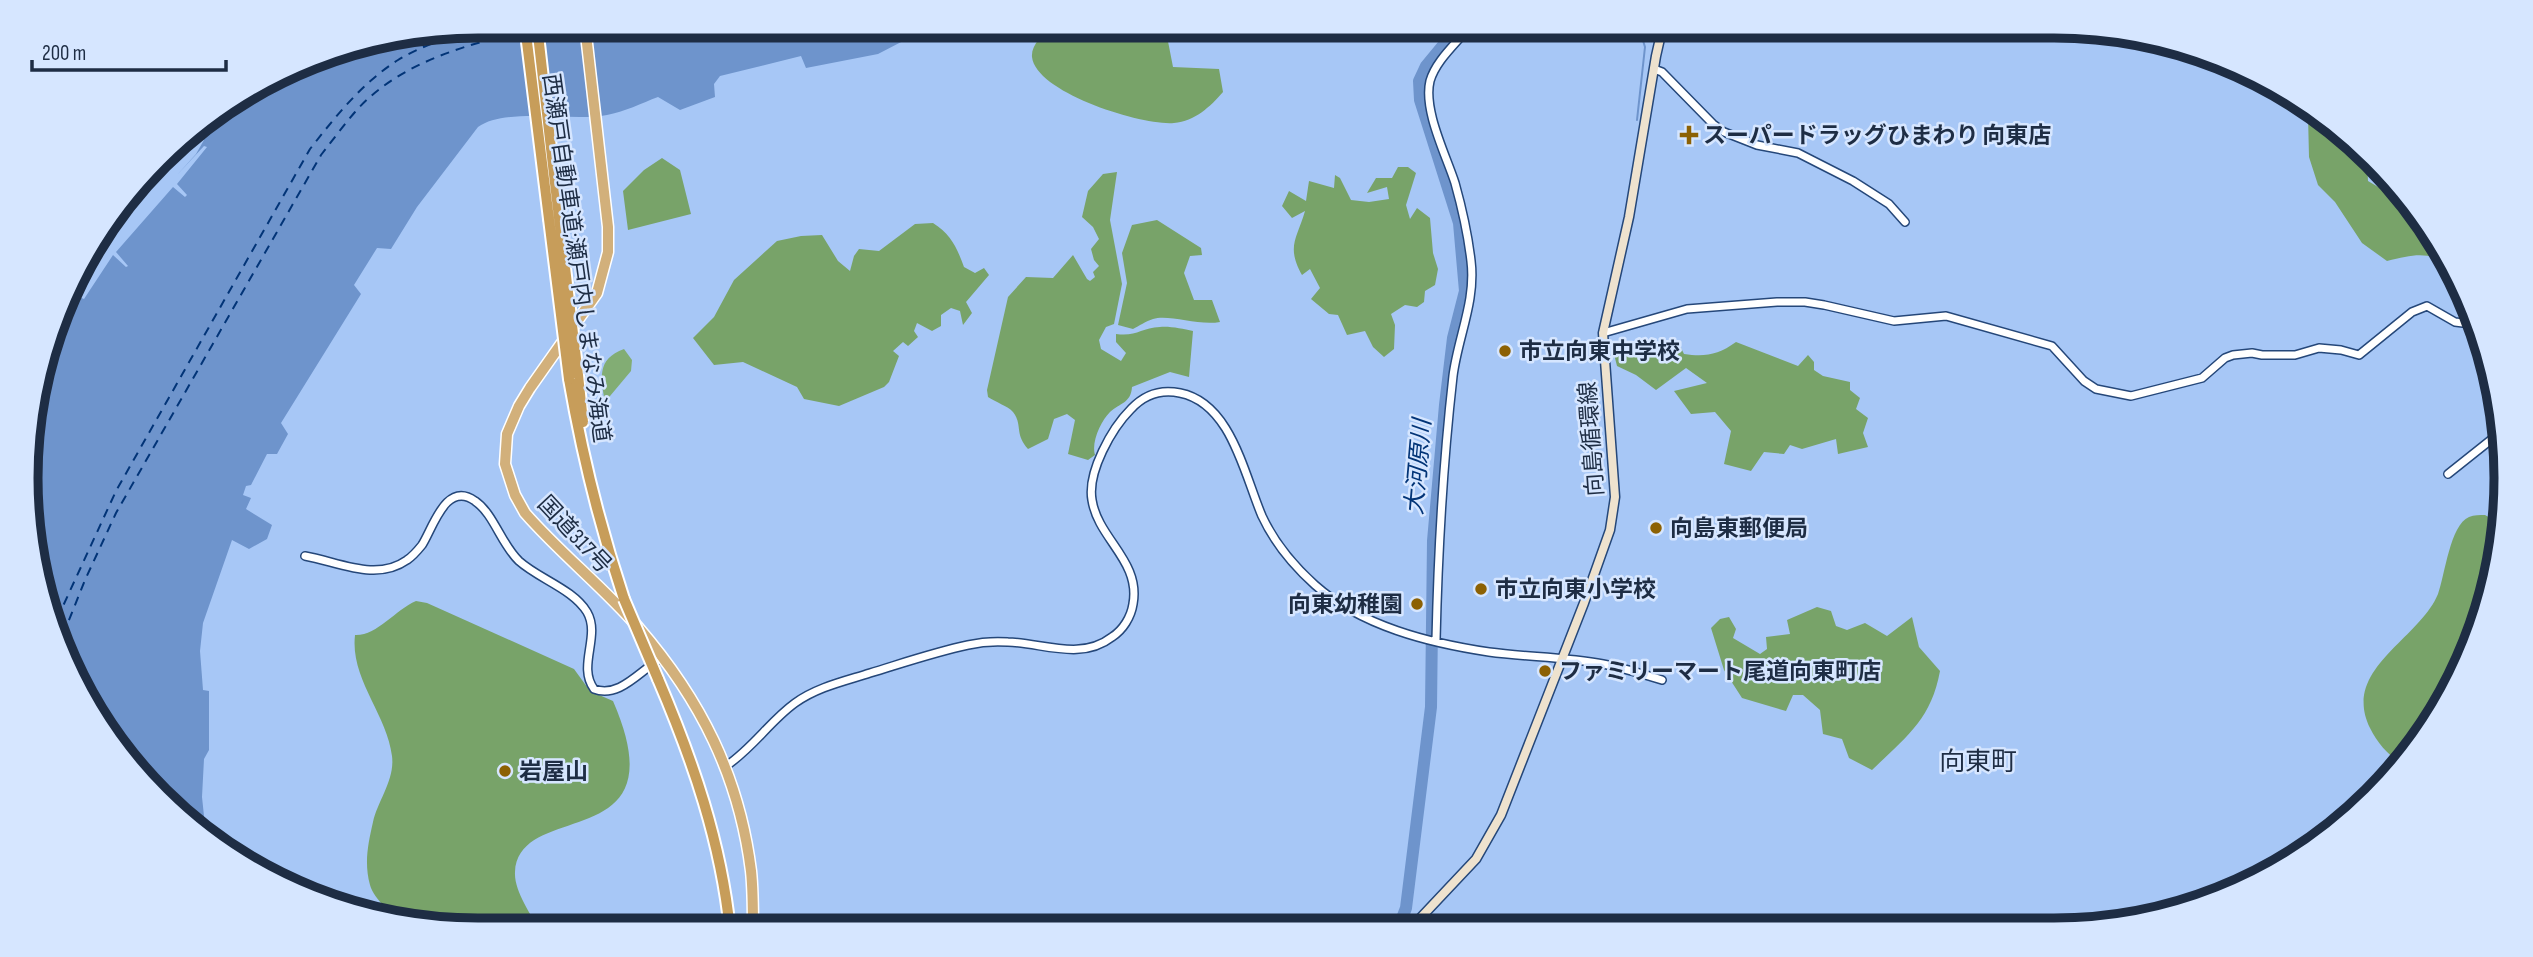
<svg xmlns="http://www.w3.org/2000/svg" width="2533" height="957" viewBox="0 0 2533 957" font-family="'Sofia Sans Condensed','Noto Sans JP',sans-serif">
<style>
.green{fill:#82ad74}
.forest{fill:#78a369}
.water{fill:#6e94cc}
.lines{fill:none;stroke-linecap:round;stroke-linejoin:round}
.stream{stroke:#6e94cc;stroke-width:2}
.river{stroke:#6e94cc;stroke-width:12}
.ferry{stroke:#023477;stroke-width:2;stroke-dasharray:9 7;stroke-linecap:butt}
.tertiary-casing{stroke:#254779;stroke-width:10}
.secondary-casing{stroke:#254779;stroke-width:11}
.trunk-casing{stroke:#fff;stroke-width:13}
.motorway-casing{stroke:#fff;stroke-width:14}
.tertiary{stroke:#fff;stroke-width:7}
.secondary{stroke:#eee2ce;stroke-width:8}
.trunk{stroke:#d2b07b;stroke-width:10}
.motorway{stroke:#c79d5a;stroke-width:10}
.motorway-bridge-casing{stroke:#fff;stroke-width:14;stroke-linecap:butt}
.motorway-bridge{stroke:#c79d5a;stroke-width:10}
.poi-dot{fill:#8c6104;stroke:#d6e6ff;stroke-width:2.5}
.labels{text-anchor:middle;stroke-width:5;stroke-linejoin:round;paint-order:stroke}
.poi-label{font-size:23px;font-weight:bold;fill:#1e2d44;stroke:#d6e6ff;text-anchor:start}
.street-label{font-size:23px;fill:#1e2d44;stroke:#d6e6ff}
.water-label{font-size:24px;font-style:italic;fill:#023477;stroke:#d6e6ff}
.quarter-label{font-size:26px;fill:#1e2d44;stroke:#d6e6ff}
.rim{fill:none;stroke:#1e2d44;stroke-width:9}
</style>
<rect width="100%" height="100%" fill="#a7c7f6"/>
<!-- green -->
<path class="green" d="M 624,349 L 632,360 L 631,371 L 605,402 C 601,379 596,359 624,349 Z"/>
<!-- forest -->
<path class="forest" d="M 1052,26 L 1165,26 L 1173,67 L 1219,69 L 1223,92 C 1210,107 1195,121 1174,123 C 1143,126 1036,93 1032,57 C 1031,45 1043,34 1052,26 Z
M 2311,111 L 2330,120 L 2367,162 L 2368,181 L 2400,200 L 2446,253 L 2451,267 C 2428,250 2414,255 2387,261 L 2362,243 L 2335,202 L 2318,185 L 2309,157 L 2308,115 Z
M 662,158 L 680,170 L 691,214 L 628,230 L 623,191 L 644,170 Z
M 1398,167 L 1408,167 L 1416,173 L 1406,205 L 1410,219 L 1417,208 L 1430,218 L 1433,253 L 1438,269 L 1435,285 L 1425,291 L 1424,302 L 1417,307 L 1405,305 L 1391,314 L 1395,325 L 1394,349 L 1384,357 L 1373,347 L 1365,331 L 1347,335 L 1338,315 L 1329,314 L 1311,299 L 1320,288 L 1310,269 L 1302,275 C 1286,246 1297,239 1305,211 L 1292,218 L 1282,206 L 1289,191 L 1306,201 L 1309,181 L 1334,188 L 1335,175 L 1340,178 L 1351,200 L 1369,202 L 1389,199 L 1387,187 L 1367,193 L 1376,178 L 1392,178 Z
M 1117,172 L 1110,220 L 1122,284 L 1114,324 L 1106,327 L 1099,340 L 1101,349 L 1121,361 L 1126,353 L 1116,342 L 1116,334 C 1136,337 1141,328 1160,327 C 1170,326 1183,329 1193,331 L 1189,377 L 1170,372 L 1132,387 C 1131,403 1120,403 1110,412 C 1101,421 1091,442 1095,455 L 1088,460 L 1068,454 L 1075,420 L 1067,414 L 1054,419 L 1048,439 L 1028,449 C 1014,433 1023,425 1013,412 C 1008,406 995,402 988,397 L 987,390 L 1008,297 L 1026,277 L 1053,278 L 1073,255 L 1087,279 L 1090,281 L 1095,277 L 1093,272 L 1099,266 L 1094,260 L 1091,249 L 1099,239 L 1093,227 L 1082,217 L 1088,191 L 1103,174 Z
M 1157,220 L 1201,248 L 1202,255 L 1190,256 L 1184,273 L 1194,300 L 1212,300 L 1220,322 C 1198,326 1169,314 1153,319 C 1146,321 1139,326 1133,329 L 1118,325 L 1127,283 L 1122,253 L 1132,225 Z
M 933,223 C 951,234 957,248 964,267 L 975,273 L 984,268 L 989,275 L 966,302 L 972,313 L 963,325 L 960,311 L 951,308 L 941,315 L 941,326 L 932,331 L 917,323 L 914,331 L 918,337 L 908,346 L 903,342 L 893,351 L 899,356 L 889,382 L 884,387 L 839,406 L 804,399 L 797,387 L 743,362 L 714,365 L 693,338 L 714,317 L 734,280 L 777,241 L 801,236 L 822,235 L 838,261 L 850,271 L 854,256 L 859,249 L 879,251 L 915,224 Z
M 1736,342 L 1798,366 L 1808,355 L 1814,362 L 1814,370 L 1823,376 L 1850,382 L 1850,390 L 1860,398 L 1856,409 L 1868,418 L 1863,433 L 1868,447 L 1838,454 L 1836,439 L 1802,449 L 1790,445 L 1784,454 L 1764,452 L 1751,471 L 1724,464 L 1731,431 L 1715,412 L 1691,414 L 1674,391 L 1707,383 L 1686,368 L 1656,390 L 1636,375 L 1617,366 L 1613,350 L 1666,353 L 1680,346 L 1684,354 C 1705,357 1718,355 1736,342 Z
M 2485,515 L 2496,521 L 2491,596 L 2431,729 L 2402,763 C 2387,755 2377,742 2370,728 C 2341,669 2419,640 2438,594 C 2445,575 2450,525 2469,517 C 2474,515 2480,515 2485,515 Z
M 416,601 L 427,603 L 574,669 L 590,691 L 613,701 C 681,857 519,798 515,872 C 514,891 531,914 540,931 C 504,931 469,930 434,925 C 425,924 415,924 407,921 C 393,917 374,899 370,885 C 364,863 368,844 373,822 C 378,800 395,780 392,756 C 387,714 350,679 355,635 C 377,636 395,610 416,601 Z
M 1817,607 L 1831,611 L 1836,626 L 1847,630 L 1865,623 L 1887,636 L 1912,617 L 1919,647 L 1940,671 C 1931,720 1906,737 1872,770 L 1849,758 L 1842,739 L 1823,734 L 1820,710 L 1803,695 L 1793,695 L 1786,711 L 1742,698 L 1724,670 L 1711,628 L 1720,619 L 1729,617 L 1736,629 L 1733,638 L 1760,654 L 1767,649 L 1766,637 L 1790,634 L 1787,620 Z"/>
<!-- water -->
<path class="water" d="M 479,26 L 932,26 L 878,54 L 806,68 L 801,56 L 720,76 L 714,84 L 715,97 L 680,110 L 658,97 C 642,103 624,112 607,115 C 572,122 506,107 478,127 L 417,207 L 391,249 L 377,248 L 354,285 L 361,294 L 281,423 L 288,434 L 277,454 L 267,454 L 251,485 L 246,486 L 243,495 L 251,498 L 246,509 L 272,525 L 267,539 L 249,549 L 232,540 L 203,623 L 200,651 L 203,690 L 209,691 L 209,750 L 204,759 L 202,797 L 206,835 L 204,838 L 102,729 L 35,567 L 30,419 L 38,395 L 51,373 L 47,369 L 66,313 L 79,297 L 84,299 L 113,255 L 126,267 L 128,266 L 116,252 L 173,187 L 185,197 L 187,195 L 177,184 L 207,147 L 204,146 L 177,175 L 196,154 L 204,140 L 199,135 L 212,120 L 333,50 Z"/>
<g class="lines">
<!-- stream -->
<path class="stream" d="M 1637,120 L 1645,47 L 1641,34 L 1642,26"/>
<!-- river -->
<path class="river" d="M 1398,929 L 1406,908 L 1431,707 L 1433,541 L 1445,405 L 1453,338 L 1465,291 L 1459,223 L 1420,100 L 1419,81 L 1426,66 L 1459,26"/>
<!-- ferry -->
<path class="ferry" d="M 57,619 L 116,491 L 310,149 C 336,116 362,83 398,60 C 424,44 455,36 484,26
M 63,635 L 85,580 L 116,513 L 321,155 C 332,141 343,126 355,112 C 396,65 461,46 520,32"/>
<!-- tertiary casing -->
<g class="tertiary-casing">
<path id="tertiary" d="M 1654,69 L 1662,72 L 1713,124 L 1724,132 L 1757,145 L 1798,153 L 1853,181 L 1889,204 L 1905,222
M 1603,333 L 1687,309 L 1777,302 L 1805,302 L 1824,305 L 1894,321 L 1946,316 L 2052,346 L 2084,381 L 2096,389 L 2131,396 L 2202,378 L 2225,358 L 2233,355 L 2252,353 L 2262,355 L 2295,355 L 2319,348 L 2341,350 L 2359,355 L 2412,312 L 2427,306 L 2455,322 L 2471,324
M 2448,474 L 2502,431
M 305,556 C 339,562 376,582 407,560 C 413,556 418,550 422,545 C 433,528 446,480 475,501 C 494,514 501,544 519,561 C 539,579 573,589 587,612 C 601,636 577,666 594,689 C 620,699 641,669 662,658
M 1436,640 C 1438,552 1443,464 1453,376 C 1458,337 1476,301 1471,261 C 1468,235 1462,208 1455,183 C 1446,155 1423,110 1430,81 C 1436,60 1457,43 1470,26
M 726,766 C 753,748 770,721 795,703 C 817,687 845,681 870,673 C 903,663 935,652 968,645 C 981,642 994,641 1008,642 C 1043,643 1081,661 1112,637 C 1123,630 1131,617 1133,604 C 1141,561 1098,539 1092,500 C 1087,472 1112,428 1131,409 C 1144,395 1161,389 1180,393 C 1231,403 1244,474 1262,516 C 1274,542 1294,566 1315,585 C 1361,626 1429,643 1489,652 C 1527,657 1566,657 1603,664 C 1623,668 1643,674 1662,680"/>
</g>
<!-- secondary casing -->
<g class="secondary-casing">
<path id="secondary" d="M 1410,929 L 1476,859 L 1501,815 L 1584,603 L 1610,530 L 1615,497 L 1603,333 L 1629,217 L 1656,56 L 1661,34 L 1665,26"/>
</g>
<!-- trunk casing -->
<g class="trunk-casing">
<path id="trunk" d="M 585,26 L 608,227 L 608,252 L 597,293 L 530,388 L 519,406 L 507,434 L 505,464 L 515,495 L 525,513 C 560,553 603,587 638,627 C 701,700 739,776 751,871 C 753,890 753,911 753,930
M 126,204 L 195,130"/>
</g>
<!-- motorway casing -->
<g class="motorway-casing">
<path id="motorway" d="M 525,26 L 549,219
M 537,26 L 559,218
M 578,375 L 583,422
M 569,379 C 582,454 600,527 624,599
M 658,679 C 693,761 721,842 730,930"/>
</g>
<!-- tertiary -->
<use href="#tertiary" class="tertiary"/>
<!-- secondary -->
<use href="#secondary" class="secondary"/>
<!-- trunk -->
<use href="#trunk" class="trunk"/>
<!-- motorway -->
<use href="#motorway" class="motorway"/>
<!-- motorway-bridge casing -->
<g class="motorway-bridge-casing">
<path id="motorway-bridge" d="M 559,218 L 578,375
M 549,219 L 569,379
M 624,599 L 658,679"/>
</g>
<!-- motorway-bridge -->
<use href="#motorway-bridge" class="motorway-bridge"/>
</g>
<!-- markers -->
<g class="poi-dot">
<path d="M1685.5 124.5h7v7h7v7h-7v7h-7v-7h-7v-7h7z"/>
<circle cx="1505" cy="351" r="7"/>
<circle cx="1656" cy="528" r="7"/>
<circle cx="1481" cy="589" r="7"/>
<circle cx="1417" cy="604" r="7"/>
<circle cx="1545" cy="671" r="7"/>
<circle cx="505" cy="771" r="7"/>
</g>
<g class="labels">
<!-- poi labels -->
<g class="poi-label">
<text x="1703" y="143">スーパードラッグひまわり 向東店</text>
<text x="1519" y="359">市立向東中学校</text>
<text x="1670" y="536">向島東郵便局</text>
<text x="1495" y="597">市立向東小学校</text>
<text x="1403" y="612" text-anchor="end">向東幼稚園</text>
<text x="1559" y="679">ファミリーマート尾道向東町店</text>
<text x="519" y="779">岩屋山</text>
</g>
<!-- street labels -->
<g class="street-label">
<text transform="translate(577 258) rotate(82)" y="8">西瀬戸自動車道;瀬戸内しまなみ海道</text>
<text transform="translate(1591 439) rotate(-94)" y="8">向島循環線</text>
<text transform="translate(575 534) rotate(47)" y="8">国道317号</text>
</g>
<!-- water labels -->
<g class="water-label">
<text transform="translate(1418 467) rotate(-85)" y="8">大河原川</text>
</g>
<!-- quarter labels -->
<g class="quarter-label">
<text x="1978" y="770">向東町</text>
</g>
</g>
<!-- crop -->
<path d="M0 0H2533V957H0ZM478 38H2054A440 440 0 0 1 2494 478V478A440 440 0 0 1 2054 918H478A440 440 0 0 1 38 478V478A440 440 0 0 1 478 38Z" fill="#d6e6ff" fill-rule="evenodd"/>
<path class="rim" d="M478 38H2054A440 440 0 0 1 2494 478V478A440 440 0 0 1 2054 918H478A440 440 0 0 1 38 478V478A440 440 0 0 1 478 38Z"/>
<!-- scale -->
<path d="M32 60v10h194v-10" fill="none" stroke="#1e2d44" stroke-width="3.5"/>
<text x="42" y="60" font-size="21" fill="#1e2d44" stroke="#d6e6ff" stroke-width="5" paint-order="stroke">200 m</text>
</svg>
